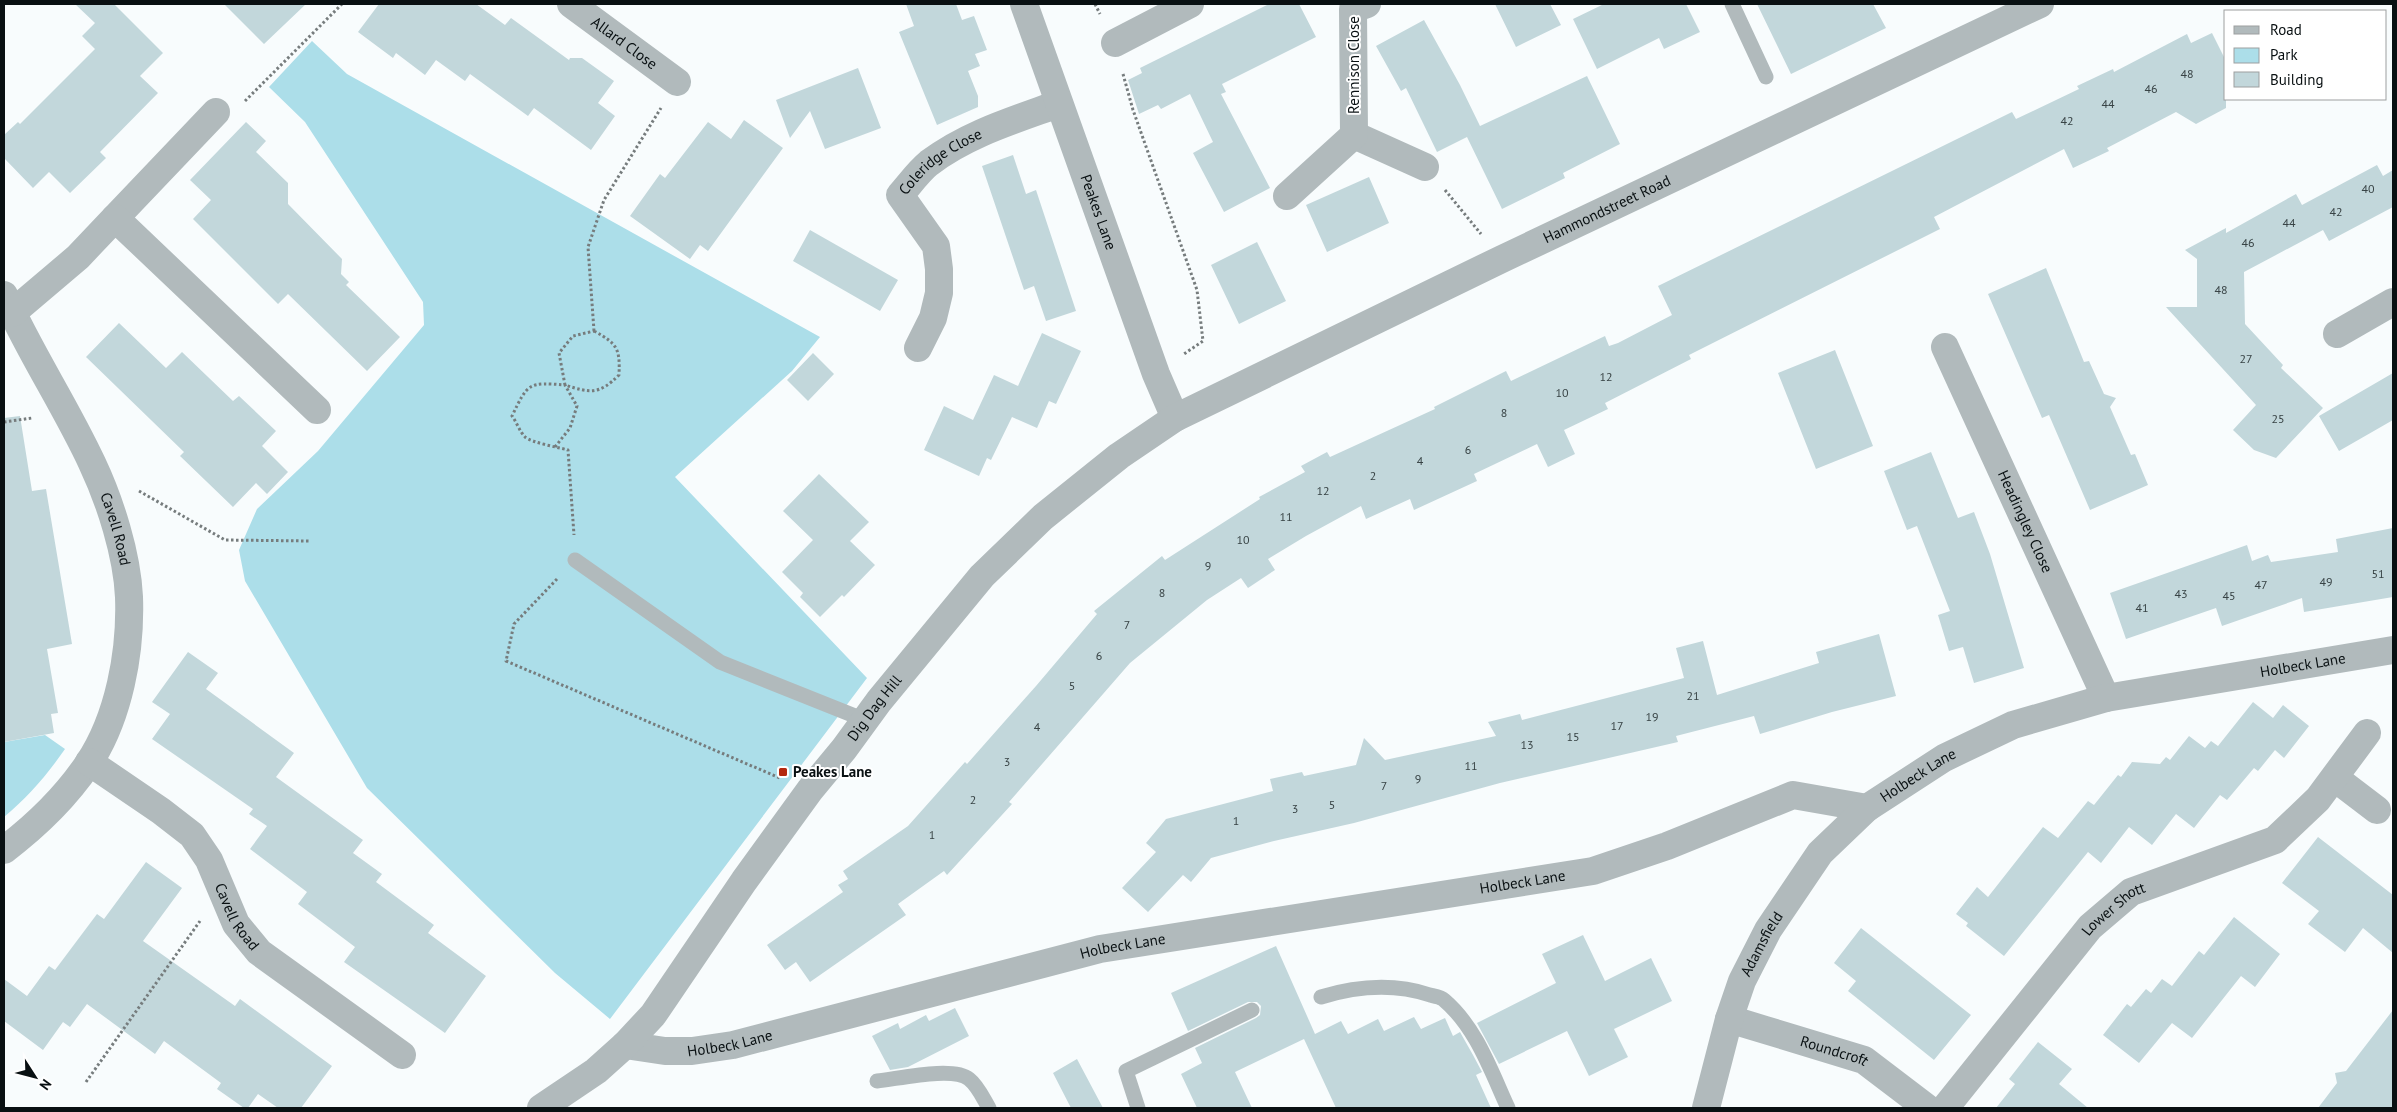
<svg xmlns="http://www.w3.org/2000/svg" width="2397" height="1112" viewBox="0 0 2397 1112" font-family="'PT Sans',sans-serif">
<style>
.green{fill:#acdee9}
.building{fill:#c2d7db}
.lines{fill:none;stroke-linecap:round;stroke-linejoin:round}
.path{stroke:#767c7d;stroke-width:3;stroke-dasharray:2.5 2.5;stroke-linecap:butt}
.service{stroke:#b1babc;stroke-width:15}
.minor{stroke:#b1babc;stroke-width:28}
.tertiary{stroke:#b1babc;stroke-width:28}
.poi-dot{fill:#b4280e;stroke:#fff;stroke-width:2}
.labels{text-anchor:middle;stroke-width:4;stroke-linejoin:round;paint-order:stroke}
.number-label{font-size:12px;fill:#374244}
.street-label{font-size:15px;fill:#091012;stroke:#fff}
.poi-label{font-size:15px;font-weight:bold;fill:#091012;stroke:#fff;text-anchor:start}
</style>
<rect width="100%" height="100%" fill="#f8fcfd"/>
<!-- green -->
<path class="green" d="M 312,41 L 347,74 L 820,337 L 792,371 L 675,477 L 867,678 L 610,1019 L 555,973 L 367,788 L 245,581 L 239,550 L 257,509 L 318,451 L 424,325 L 423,302 L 305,122 L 269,87 Z
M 45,735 L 65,749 C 47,775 28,797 4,817 L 4,742 Z"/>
<!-- building -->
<path class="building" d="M 75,4 L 114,4 L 163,53 L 140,76 L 158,93 L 100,152 L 106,158 L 70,193 L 49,172 L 33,188 L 4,158 L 4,135 L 18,122 L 20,124 L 95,49 L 82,36 L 95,23 Z
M 224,4 L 306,4 L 264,44 Z
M 379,4 L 476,4 L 505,25 L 511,18 L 569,60 L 570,58 L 582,58 L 614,81 L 598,103 L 615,116 L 591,150 L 534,108 L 528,116 L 470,74 L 465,81 L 436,60 L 425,75 L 396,53 L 393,58 L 358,32 Z
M 906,4 L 956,4 L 962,20 L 974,16 L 987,50 L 975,54 L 980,66 L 968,71 L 978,96 L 978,107 L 937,125 L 899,32 L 914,26 Z
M 1269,4 L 1299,4 L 1316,37 L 1222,84 L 1226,92 L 1221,94 L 1270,188 L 1224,212 L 1193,153 L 1213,142 L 1190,94 L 1161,109 L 1158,105 L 1139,114 L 1128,80 L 1142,73 L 1140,68 Z
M 1495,4 L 1550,4 L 1561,25 L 1516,47 Z
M 1604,4 L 1686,4 L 1700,32 L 1664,49 L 1659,38 L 1597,69 L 1573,19 Z
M 1757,4 L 1873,4 L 1886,28 L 1791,74 Z
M 1424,20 L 1460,85 L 1480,126 L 1587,76 L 1620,144 L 1563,173 L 1565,178 L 1502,209 L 1467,137 L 1437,152 L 1406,88 L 1401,91 L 1376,46 Z
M 2212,33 L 2226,61 L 2226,108 L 2196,124 L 2176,112 L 2107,148 L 2109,151 L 2073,168 L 2064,149 L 1934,217 L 1940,229 L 1689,355 L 1691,359 L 1605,403 L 1608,409 L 1564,430 L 1575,454 L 1548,467 L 1537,444 L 1474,474 L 1477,481 L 1414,510 L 1410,499 L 1366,519 L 1361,506 L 1306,536 L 1268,559 L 1275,570 L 1248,588 L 1241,578 L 1207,600 L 1130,663 L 1009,802 L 1012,804 L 947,875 L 944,871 L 898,904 L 906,915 L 810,982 L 796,962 L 785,970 L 767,945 L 843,892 L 838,885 L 848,879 L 843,871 L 908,826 L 965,762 L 967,764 L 1036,686 L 1097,614 L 1094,611 L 1162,556 L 1165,560 L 1260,499 L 1259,497 L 1305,472 L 1301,466 L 1327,452 L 1330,457 L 1435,409 L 1434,407 L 1506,371 L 1511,381 L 1605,336 L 1609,346 L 1618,343 L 1672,315 L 1658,286 L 2012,112 L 2016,119 L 2079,89 L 2077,86 L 2113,69 L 2114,72 L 2187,34 L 2191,43 Z
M 858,68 L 881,128 L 825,149 L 810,111 L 790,138 L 776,100 Z
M 744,120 L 783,148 L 708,251 L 700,245 L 690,259 L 630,216 L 660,174 L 665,178 L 708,122 L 731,139 Z
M 246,122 L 266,141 L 256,152 L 288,183 L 288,204 L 342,259 L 341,274 L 349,282 L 346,285 L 400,337 L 367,371 L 288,294 L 278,304 L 193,219 L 211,200 L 190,180 Z
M 1013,155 L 1026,194 L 1036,190 L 1076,311 L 1046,321 L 1034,286 L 1024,290 L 982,166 Z
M 2377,165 L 2383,176 L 2393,170 L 2393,207 L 2329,241 L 2323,230 L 2244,272 L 2245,324 L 2283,365 L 2281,368 L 2323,408 L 2276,458 L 2254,450 L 2233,430 L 2256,405 L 2166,307 L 2197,307 L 2197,259 L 2185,250 L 2226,228 L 2226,233 L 2296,194 L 2302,205 Z
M 1369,177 L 1389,223 L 1327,252 L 1306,205 Z
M 810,230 L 898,280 L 880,311 L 793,261 Z
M 1257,242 L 1286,301 L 1239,324 L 1211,265 Z
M 2046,268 L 2084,362 L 2089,361 L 2104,394 L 2116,398 L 2110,407 L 2131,455 L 2135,454 L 2148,485 L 2090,510 L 2049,415 L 2042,418 L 1988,294 Z
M 119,323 L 166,368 L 182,352 L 233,401 L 239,396 L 276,431 L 262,446 L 288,472 L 267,494 L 256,483 L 233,507 L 180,456 L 184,452 L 86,357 Z
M 1042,333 L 1081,351 L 1056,404 L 1049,401 L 1037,428 L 1012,417 L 991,460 L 987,458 L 979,476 L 924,450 L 944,406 L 973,420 L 994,375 L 1018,386 Z
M 1835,350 L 1873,446 L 1816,469 L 1778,373 Z
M 813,353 L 834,374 L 808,401 L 787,380 Z
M 2393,373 L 2393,420 L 2339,451 L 2319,416 Z
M 20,416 L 32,491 L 46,489 L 72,644 L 47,649 L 58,713 L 51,714 L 54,733 L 4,742 L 4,418 Z
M 1931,452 L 1958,518 L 1974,512 L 1990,554 L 2024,668 L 1974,683 L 1963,647 L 1949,651 L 1938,615 L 1950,611 L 1917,526 L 1907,530 L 1884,471 Z
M 819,474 L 869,522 L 850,541 L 875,565 L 844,597 L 842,595 L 820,617 L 800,597 L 803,593 L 782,572 L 813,540 L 783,511 Z
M 2393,528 L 2393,597 L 2304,612 L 2302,598 L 2222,626 L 2216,608 L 2126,639 L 2110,593 L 2247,545 L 2252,561 L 2268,555 L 2271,562 L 2338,552 L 2336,539 Z
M 1879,634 L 1896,696 L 1832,712 L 1760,734 L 1754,716 L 1676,736 L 1678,742 L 1500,783 L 1354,823 L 1274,841 L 1211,858 L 1191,882 L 1183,875 L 1148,912 L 1122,888 L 1156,852 L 1146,843 L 1166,819 L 1273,791 L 1270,779 L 1302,772 L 1304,776 L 1356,765 L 1364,738 L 1385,760 L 1496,736 L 1488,722 L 1520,714 L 1522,720 L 1684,678 L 1676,648 L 1703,641 L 1717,695 L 1819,663 L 1816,652 Z
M 188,652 L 218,673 L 206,689 L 294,753 L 276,777 L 363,840 L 353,853 L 382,874 L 376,882 L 434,925 L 428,933 L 486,976 L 445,1033 L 344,962 L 355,947 L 298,904 L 307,892 L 250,849 L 267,826 L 249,814 L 253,809 L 152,739 L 170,714 L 152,702 Z
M 2253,702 L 2273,718 L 2283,705 L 2309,726 L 2284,758 L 2275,750 L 2258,771 L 2254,768 L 2227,800 L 2220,795 L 2194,828 L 2176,814 L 2152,845 L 2129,827 L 2101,863 L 2088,852 L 2004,956 L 1966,926 L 1968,923 L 1956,914 L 1977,887 L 1988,897 L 2043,827 L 2058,838 L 2088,801 L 2094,805 L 2118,775 L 2121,777 L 2132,762 L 2160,764 L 2166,757 L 2170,760 L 2189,736 L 2205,748 L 2211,741 L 2218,746 Z
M 2318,837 L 2393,895 L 2393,953 L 2363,928 L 2345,952 L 2308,924 L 2319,911 L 2282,883 Z
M 146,862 L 182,888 L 143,941 L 235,1006 L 240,999 L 332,1066 L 301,1108 L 278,1108 L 258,1094 L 248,1108 L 244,1108 L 217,1089 L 221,1083 L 164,1041 L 155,1054 L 87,1004 L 70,1027 L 63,1022 L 43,1050 L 4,1021 L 4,979 L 27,996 L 49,966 L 55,970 L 97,914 L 104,919 Z
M 2234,917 L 2280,954 L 2255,987 L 2241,976 L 2192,1038 L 2172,1023 L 2139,1063 L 2103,1035 L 2127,1004 L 2131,1007 L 2146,989 L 2151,993 L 2162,979 L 2172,986 L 2199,951 L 2204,955 Z
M 1861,928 L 1971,1015 L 1934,1060 L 1848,991 L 1856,981 L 1834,963 Z
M 1583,935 L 1605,981 L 1651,958 L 1672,1001 L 1614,1029 L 1628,1057 L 1589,1076 L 1567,1031 L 1499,1064 L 1477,1023 L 1556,983 L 1542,954 Z
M 1276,946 L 1315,1034 L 1341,1021 L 1348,1034 L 1378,1019 L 1384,1031 L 1414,1017 L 1421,1029 L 1445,1018 L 1453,1036 L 1460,1032 L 1473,1055 L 1482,1072 L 1476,1075 L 1491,1108 L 1336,1108 L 1304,1039 L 1235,1072 L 1252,1108 L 1197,1108 L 1181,1074 L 1202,1063 L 1195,1048 L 1256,1018 L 1260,1015 L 1261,1006 L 1257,1002 L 1248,1002 L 1188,1031 L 1171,993 Z
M 955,1008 L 969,1036 L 908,1067 L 890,1070 L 872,1036 L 898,1023 L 900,1029 L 926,1015 L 929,1021 Z
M 2393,1010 L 2393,1108 L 2318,1108 L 2337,1083 L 2335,1073 L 2346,1071 Z
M 2038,1042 L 2072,1069 L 2059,1084 L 2088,1108 L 1996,1108 L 2015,1084 L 2009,1079 Z
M 1077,1059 L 1103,1108 L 1071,1108 L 1053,1073 Z"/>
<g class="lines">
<!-- path -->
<path class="path" d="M 1095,4 L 1100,14
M 1123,74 L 1133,110 L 1197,290 L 1203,341 L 1184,354
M 245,101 L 342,4
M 1445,190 L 1481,234
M 594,331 L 588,247 L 604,200 L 661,108
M 594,331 C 618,344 620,349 619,375 C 599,395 590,393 565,385 L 559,353 L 573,336 Z
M 4,422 L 32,418
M 555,447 L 570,428 L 577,406 L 565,385 C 528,382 528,383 512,416 C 516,421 520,432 525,437 C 533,443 557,447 568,450 L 574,535
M 139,491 L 225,540 L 311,541
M 557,579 L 514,624 L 506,661 L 780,778
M 86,1082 L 200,921"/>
<!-- service -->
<path class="service" d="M 1732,4 L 1766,77
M 575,560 L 720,662 L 865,720
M 1321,997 C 1357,986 1394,983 1430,995 C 1434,996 1441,997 1444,1000 C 1476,1027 1491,1071 1508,1108
M 877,1081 C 898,1079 953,1066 969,1079 C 978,1086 983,1098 989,1108
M 1138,1108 L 1126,1071 L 1252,1010"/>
<!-- minor -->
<g class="minor">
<path id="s1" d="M 571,4 L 677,82"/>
<path d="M 1115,43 L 1190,4"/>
<path d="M 1354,135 L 1425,167"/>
<path d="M 1287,196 L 1354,135 L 1353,9 L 1367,4"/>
<path d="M 115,218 L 216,112"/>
<path id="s2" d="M 4,295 C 30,353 65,405 92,463 C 110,501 127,554 129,597 C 131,652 119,718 88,764 C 65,798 37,825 4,850"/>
<path d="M 12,313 L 78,257 L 115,218 L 317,410"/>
<path d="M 2337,334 L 2393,302"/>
<path id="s3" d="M 1945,347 L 2106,698"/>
<path id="s4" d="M 918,348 L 933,318 L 939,293 L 939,269 L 936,246 L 900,195 C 909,185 918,172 929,163 C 967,134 1014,120 1058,104"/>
<path id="s5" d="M 89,762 L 161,811 L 192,835 L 209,860 L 236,924 L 259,952 L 402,1055"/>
<path d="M 2335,778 L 2377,810"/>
<path id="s6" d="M 1729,1019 L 1864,1060 L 1927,1108"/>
<path id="s7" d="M 1945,1108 L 2090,927 L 2131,892 L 2275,840 L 2318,799 L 2367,733"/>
</g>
<!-- tertiary -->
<g class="tertiary">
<path id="s8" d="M 1024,4 L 1156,374 L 1175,418"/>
<path id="s9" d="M 625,1045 L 665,1051 L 692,1051 L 733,1045 L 1100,949 L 1593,871 L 1667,846 L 1793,795 L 1867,808"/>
<path id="s10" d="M 541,1108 L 596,1071 L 625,1045 L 653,1015 L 744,881 L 810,790 L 844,749 L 879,701 L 982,576 L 1043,517 L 1119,456 L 1175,418 L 1502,259 L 2040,4"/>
<path id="s11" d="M 1706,1108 L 1729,1019 L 1742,981 L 1768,930 L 1820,853 L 1867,808 L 1944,758 L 2013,725 L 2106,698 L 2393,650"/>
</g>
</g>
<!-- markers -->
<rect class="poi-dot" x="778" y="767" width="10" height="10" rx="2.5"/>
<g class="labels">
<!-- number labels -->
<g class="number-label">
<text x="2187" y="78">48</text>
<text x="2151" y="93">46</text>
<text x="2108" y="108">44</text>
<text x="2067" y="125">42</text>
<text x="2368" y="193">40</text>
<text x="2336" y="216">42</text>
<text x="2289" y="227">44</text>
<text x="2248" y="247">46</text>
<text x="2221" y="294">48</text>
<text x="2246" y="363">27</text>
<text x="1606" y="381">12</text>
<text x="1562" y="397">10</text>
<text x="1504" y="417">8</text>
<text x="2278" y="423">25</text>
<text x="1468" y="454">6</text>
<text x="1420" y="465">4</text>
<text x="1373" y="480">2</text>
<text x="1323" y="495">12</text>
<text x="1286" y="521">11</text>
<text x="1243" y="544">10</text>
<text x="1208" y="570">9</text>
<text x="2378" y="578">51</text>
<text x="2326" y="586">49</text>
<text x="2261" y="589">47</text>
<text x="1162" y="597">8</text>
<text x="2181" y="598">43</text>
<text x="2229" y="600">45</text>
<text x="2142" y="612">41</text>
<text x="1127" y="629">7</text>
<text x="1099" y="660">6</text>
<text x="1072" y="690">5</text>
<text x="1693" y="700">21</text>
<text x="1652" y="721">19</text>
<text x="1617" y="730">17</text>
<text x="1037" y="731">4</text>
<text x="1573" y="741">15</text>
<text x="1527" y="749">13</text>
<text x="1007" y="766">3</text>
<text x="1471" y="770">11</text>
<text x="1418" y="783">9</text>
<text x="1384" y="790">7</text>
<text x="973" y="804">2</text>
<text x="1332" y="809">5</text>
<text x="1295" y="813">3</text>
<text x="1236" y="825">1</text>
<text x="932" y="839">1</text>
</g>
<!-- street labels -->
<g class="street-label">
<text dy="5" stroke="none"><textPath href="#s1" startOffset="66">Allard Close</textPath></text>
<text transform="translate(1354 65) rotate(-90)" y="5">Rennison Close</text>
<text dy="5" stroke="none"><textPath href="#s4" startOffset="222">Coleridge Close</textPath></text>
<text dy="5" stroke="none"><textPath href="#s10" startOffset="1425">Hammondstreet Road</textPath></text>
<text dy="5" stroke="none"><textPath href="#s8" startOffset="221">Peakes Lane</textPath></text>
<text dy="5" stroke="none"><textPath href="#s3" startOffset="192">Headingley Close</textPath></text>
<text dy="5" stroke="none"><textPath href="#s2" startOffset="260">Cavell Road</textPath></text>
<text dy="5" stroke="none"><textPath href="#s11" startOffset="812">Holbeck Lane</textPath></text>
<text dy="5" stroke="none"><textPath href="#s10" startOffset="525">Dig Dag Hill</textPath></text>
<text dy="5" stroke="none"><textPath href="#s11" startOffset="408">Holbeck Lane</textPath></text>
<text dy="5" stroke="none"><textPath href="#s9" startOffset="916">Holbeck Lane</textPath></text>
<text dy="5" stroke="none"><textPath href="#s7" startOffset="262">Lower Shott</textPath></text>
<text dy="5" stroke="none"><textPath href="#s5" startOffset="220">Cavell Road</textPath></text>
<text dy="5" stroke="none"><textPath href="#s11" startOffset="174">Adamsfield</textPath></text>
<text dy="5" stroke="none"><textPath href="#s9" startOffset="511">Holbeck Lane</textPath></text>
<text dy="5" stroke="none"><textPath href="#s9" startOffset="106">Holbeck Lane</textPath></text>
<text dy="5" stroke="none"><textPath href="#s6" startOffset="110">Roundcroft</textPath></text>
</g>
<!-- poi labels -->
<g class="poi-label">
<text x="793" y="777">Peakes Lane</text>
</g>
</g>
<!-- border -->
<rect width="2397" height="1112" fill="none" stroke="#091012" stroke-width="10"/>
<!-- legend -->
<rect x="2224" y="10" width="162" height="90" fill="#ffffff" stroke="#9d9fa0"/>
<rect x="2234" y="26" width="25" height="8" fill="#b1babc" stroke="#9d9fa0"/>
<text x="2270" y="35" font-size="15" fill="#091012">Road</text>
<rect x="2234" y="48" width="25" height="15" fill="#acdee9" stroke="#9d9fa0"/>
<text x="2270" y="60" font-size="15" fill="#091012">Park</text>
<rect x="2234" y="72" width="25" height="15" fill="#c2d7db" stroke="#9d9fa0"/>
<text x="2270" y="85" font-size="15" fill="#091012">Building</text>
<!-- north arrow -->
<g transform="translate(35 1077) rotate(126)" stroke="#ffffff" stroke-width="4" paint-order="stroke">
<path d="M0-4L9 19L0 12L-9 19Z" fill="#091012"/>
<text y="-8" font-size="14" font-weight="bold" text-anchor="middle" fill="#091012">N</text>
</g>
</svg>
